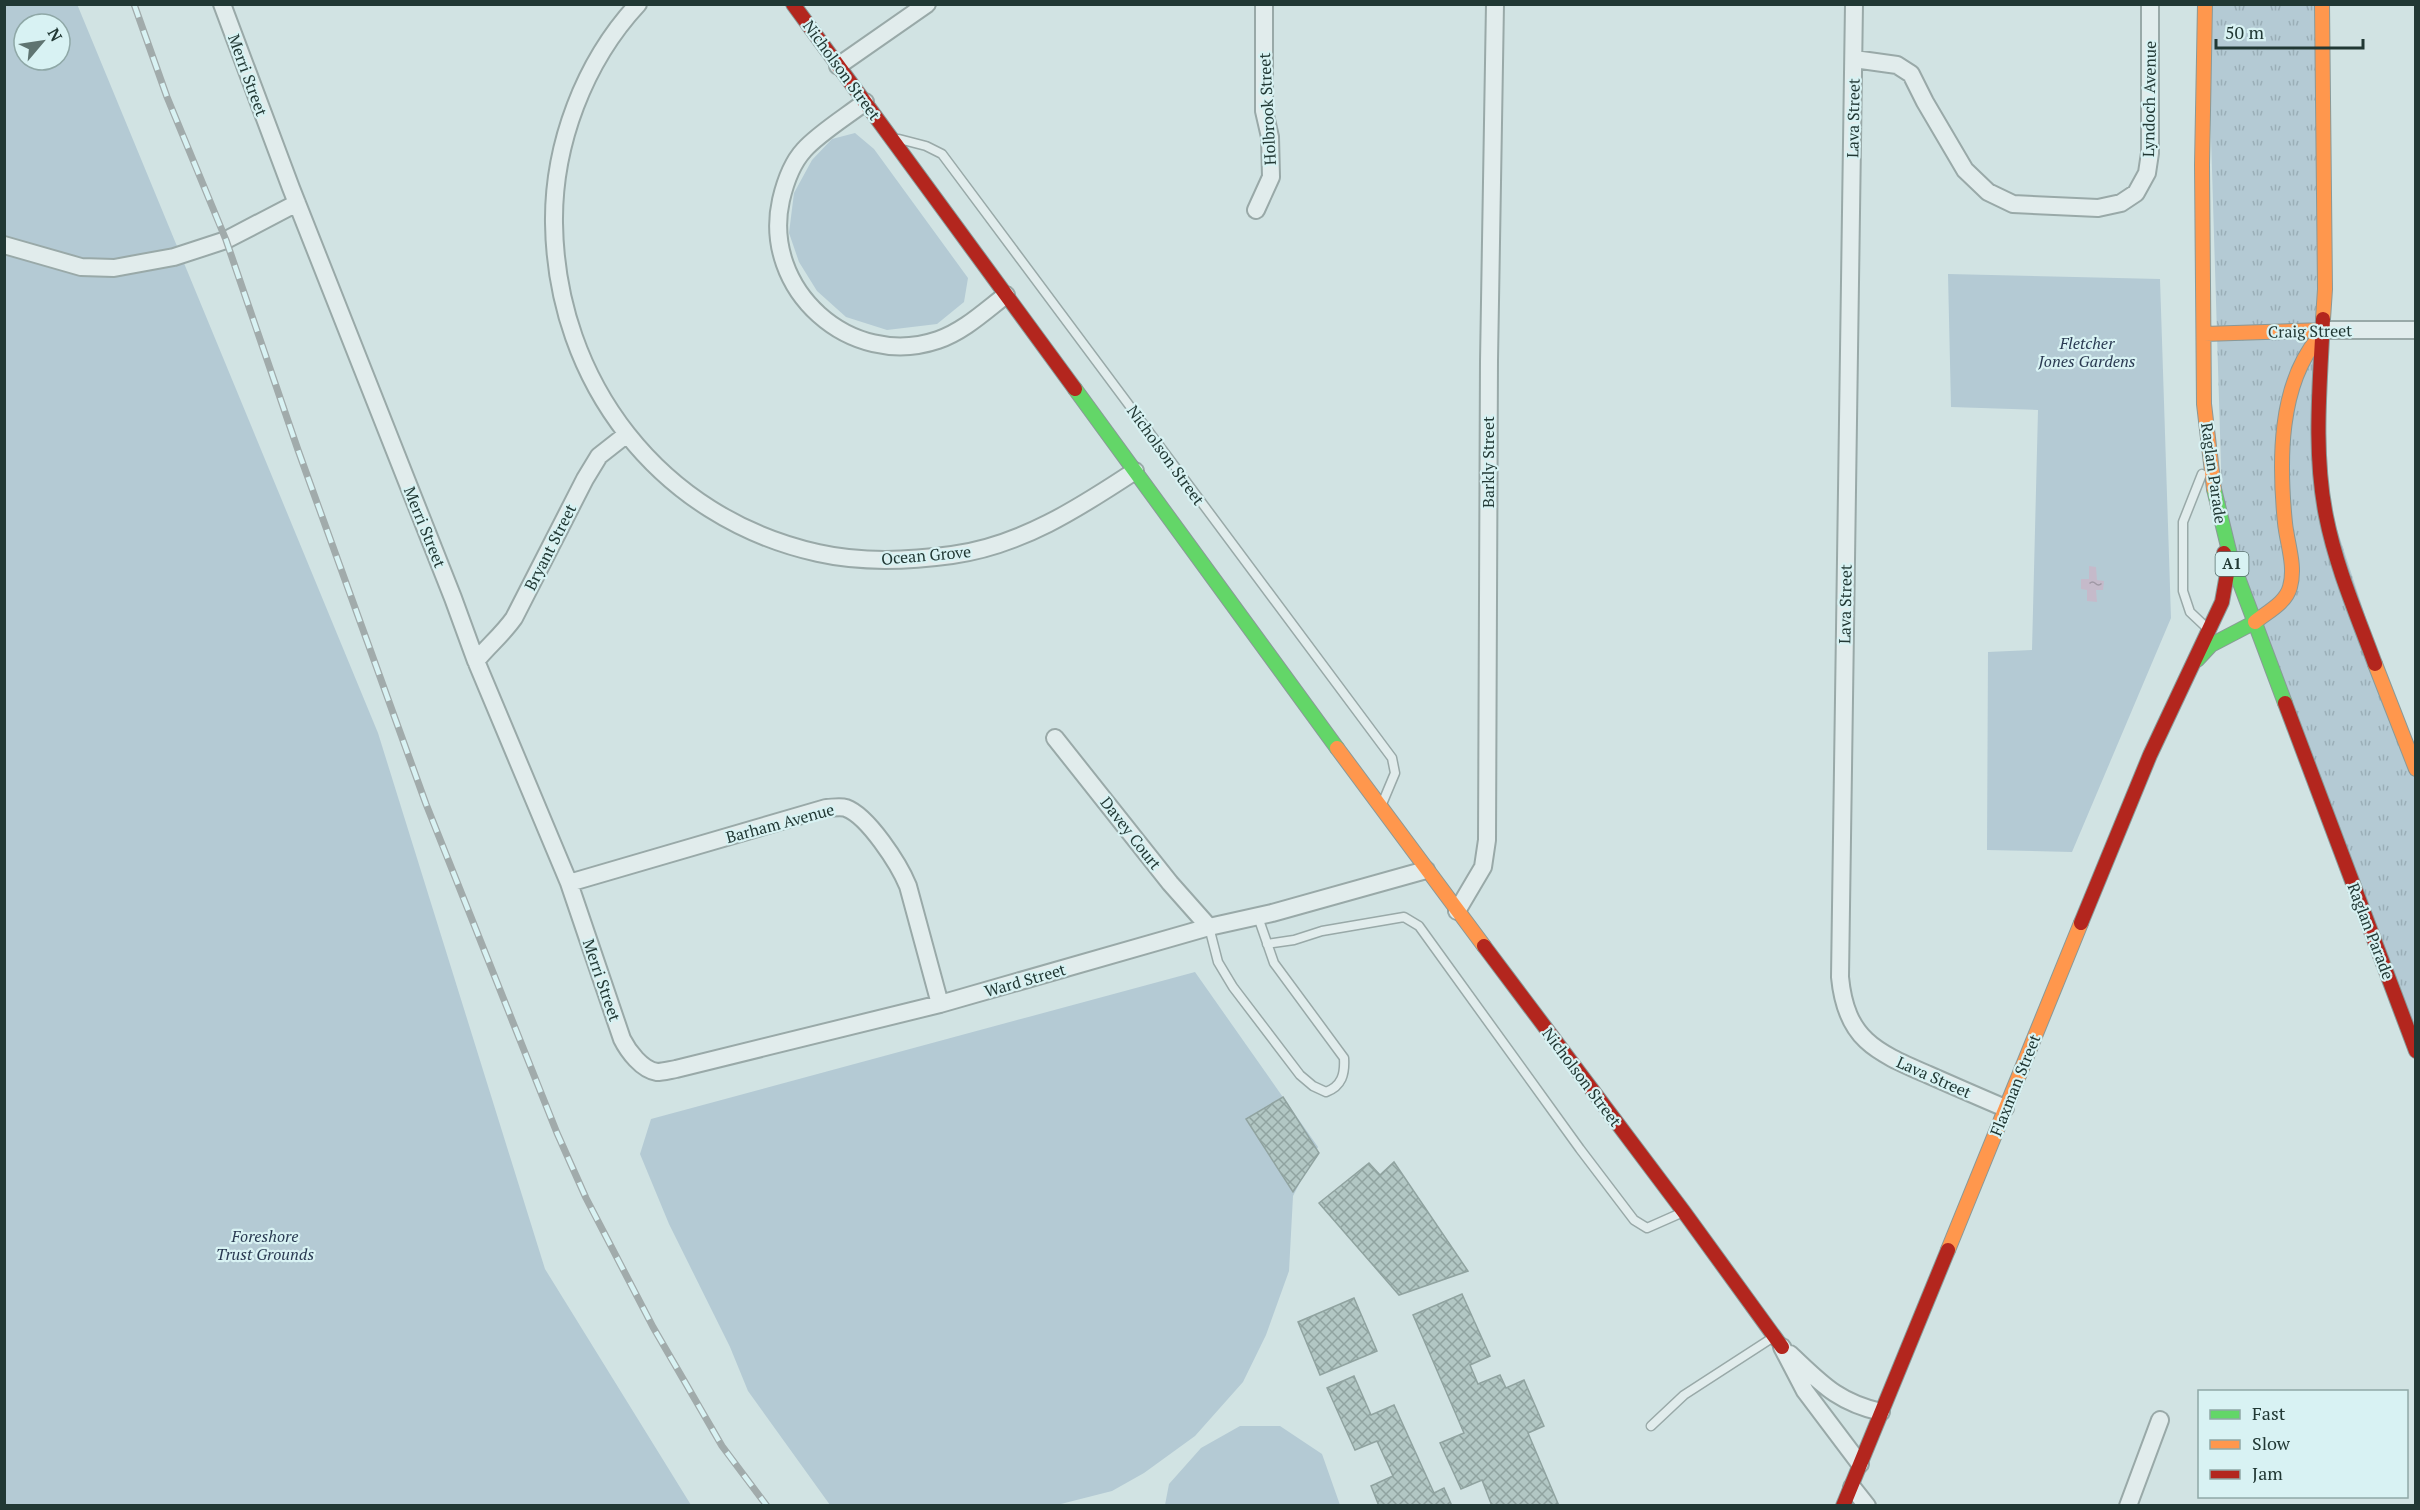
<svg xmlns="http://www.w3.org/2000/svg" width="2420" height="1510" viewBox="0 0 2420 1510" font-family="'PT Serif',serif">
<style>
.grass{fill:url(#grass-tufts)}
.park{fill:#b4cad4;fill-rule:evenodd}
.water{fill:url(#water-ripples)}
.building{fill:url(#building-cross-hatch);stroke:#90a3a0;stroke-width:1.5}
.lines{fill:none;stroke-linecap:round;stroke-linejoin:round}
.lane-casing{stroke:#99a9a8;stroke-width:11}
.street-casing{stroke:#99a9a8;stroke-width:20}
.fast-casing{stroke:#899998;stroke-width:16}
.slow-casing{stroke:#899998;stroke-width:16}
.jam-casing{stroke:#899998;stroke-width:16}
.lane{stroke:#e1ecec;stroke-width:8}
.street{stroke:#e1ecec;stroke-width:16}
.fast{stroke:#63d668;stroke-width:14}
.slow{stroke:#ff974d;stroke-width:14}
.jam{stroke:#b3261e;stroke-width:14}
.rail-casing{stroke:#a1abab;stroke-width:7}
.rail{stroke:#d8f2f3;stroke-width:4.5;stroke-dasharray:14;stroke-linecap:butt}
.labels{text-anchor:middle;stroke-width:4.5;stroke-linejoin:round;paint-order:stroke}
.shield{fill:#d8f2f3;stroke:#58706d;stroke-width:1.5}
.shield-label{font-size:15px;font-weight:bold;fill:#213834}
.street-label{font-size:16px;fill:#213834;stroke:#d8f2f3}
.park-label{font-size:16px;font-style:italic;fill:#2a3a52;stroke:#d8f2f3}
</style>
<defs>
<pattern id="grass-tufts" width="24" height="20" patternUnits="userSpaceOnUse" patternTransform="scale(1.5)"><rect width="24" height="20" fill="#b4cad4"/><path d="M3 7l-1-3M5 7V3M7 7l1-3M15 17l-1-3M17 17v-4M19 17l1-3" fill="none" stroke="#9aaeb7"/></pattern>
<pattern id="water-ripples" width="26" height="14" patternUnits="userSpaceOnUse" patternTransform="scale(1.5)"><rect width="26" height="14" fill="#c5baca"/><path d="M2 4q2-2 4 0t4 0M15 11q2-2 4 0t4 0" fill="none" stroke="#a098a5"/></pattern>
<pattern id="building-cross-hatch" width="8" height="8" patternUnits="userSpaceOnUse" patternTransform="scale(1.5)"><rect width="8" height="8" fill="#b2c7c4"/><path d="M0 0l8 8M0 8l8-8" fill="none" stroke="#90a3a0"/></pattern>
</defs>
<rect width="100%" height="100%" fill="#d1e3e3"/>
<!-- grass -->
<path class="grass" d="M 2207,5 L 2322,5 L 2321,480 L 2415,769 L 2415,1049 L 2223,532 Z"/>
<!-- park -->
<path class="park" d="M 77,4 L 378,733 L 545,1269 L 691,1505 L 5,1506 L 4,5 ZM 24,24 L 60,24 L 60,60 L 24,60 Z
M 855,133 L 874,149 L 968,278 L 964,302 L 937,324 L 887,330 L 846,317 L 817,291 L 799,262 L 789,233 L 794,193 L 812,160 L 832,139 Z
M 1948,274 L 2160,279 L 2171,618 L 2072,852 L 1987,850 L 1988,652 L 2032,650 L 2038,410 L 1951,407 Z
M 1195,972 L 1318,1147 L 1293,1196 L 1289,1271 L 1266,1335 L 1243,1382 L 1195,1436 L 1144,1473 L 1112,1491 L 1053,1506 L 830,1505 L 748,1391 L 730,1347 L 669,1224 L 640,1154 L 651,1119 Z
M 1240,1426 L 1280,1426 L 1322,1454 L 1340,1505 L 1165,1505 L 1169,1484 L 1201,1448 Z"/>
<!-- water -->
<path class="water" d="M 2089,566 L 2096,567 L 2097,580 L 2104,581 L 2103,590 L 2096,590 L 2097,602 L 2087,601 L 2087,590 L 2081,589 L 2081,579 L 2089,579 Z"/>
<!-- building -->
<path class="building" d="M 1283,1097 L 1319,1153 L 1293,1192 L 1246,1119 Z
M 1394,1162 L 1468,1271 L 1399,1295 L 1319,1203 L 1369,1163 L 1380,1175 Z
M 1462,1294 L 1490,1356 L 1470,1365 L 1478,1384 L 1500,1375 L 1506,1388 L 1524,1380 L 1544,1426 L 1528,1433 L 1559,1506 L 1492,1506 L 1482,1480 L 1461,1489 L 1440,1443 L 1464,1433 L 1413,1315 Z
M 1354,1298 L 1377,1351 L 1320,1375 L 1298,1322 Z
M 1354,1376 L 1371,1415 L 1394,1405 L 1434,1493 L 1444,1488 L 1452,1506 L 1379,1506 L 1371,1486 L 1393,1476 L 1377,1441 L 1355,1450 L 1327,1388 Z"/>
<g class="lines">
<!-- lane casing -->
<g class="lane-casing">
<path id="lane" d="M 899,139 L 926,146 L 942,154 L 1392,758 L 1395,773 L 1382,804
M 2202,474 L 2183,522 L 2183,591 L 2190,612 L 2208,629
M 1209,927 L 1218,962 L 1233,987 L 1300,1075 L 1313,1086 L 1326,1092 C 1342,1086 1345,1074 1344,1058 L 1274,963 L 1258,917
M 1267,944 L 1294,940 L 1322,931 L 1404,917 L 1419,926 L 1580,1149 L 1634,1220 L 1647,1228 L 1681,1213
M 1651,1426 L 1684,1395 L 1772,1338"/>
</g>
<!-- street casing -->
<g class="street-casing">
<path id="street" d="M 222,4 L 291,188 L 453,598 L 476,661 L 569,883 L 622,1039 C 628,1051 642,1070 657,1072 C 662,1072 670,1070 676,1069 L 940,1004 L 1209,927 L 1272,913 L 1426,870
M 638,4 C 584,62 553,145 554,223 C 556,382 660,518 818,553 C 862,563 908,561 952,555 C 1020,546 1079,508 1135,471
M 1854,4 L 1840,977 C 1846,1040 1876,1052 1929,1075 C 1954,1086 1979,1097 2005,1108
M 1854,59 L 1897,65 L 1911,74 L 1925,102 L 1965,170 L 1988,192 L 2013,204 L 2098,208 L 2121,203 L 2136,193 L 2147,173 L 2150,153 L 2150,4
M 838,66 L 927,4
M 865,102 C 847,116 818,134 804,150 C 792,163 785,183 781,200 C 761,289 850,370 938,340 C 964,331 985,311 1006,295
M 1256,210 L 1271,177 L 1270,137 L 1264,111 L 1264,4
M 4,245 L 81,267 L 114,268 L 174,257 L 226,240 L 297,203
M 2324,330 L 2416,330
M 476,661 C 488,646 502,635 514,618 L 585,479 L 599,456 L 627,434
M 1055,738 L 1170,883 L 1209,927
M 569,883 L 826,808 C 832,808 840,806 846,808 C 868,816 899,864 908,886 L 940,1004
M 1457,911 L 1483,867 L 1487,840 L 1489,361 L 1495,4
M 1782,1347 L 1805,1391 L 1860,1464
M 1790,1354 C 1821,1383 1837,1402 1881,1412
M 1852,1487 L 1867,1506
M 2128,1506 L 2160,1420"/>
</g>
<!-- fast casing -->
<g class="fast-casing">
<path id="fast" d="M 1075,389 L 1337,748
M 2214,489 L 2231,559 L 2285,703
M 2197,660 L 2211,645 L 2255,622"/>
</g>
<!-- slow casing -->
<g class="slow-casing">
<path id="slow" d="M 2205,4 L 2202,165 L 2204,404 L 2214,489
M 2322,4 L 2325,289 L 2323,319
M 2204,334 L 2324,330
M 2255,622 C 2267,612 2286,603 2290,587 C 2296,566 2287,543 2285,523 C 2279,463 2278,385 2319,337
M 2375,664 L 2416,769
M 1337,748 L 1484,946
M 1948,1250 L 2081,923"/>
</g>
<!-- jam casing -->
<g class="jam-casing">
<path id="jam" d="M 793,4 L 1075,389
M 2323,319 C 2320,384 2313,451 2326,516 C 2336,567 2357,615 2375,664
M 2285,703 L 2416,1051
M 2081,923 L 2150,755 L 2222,602 L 2227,574 L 2224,553
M 1484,946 L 1684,1212 L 1782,1347
M 1843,1506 L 1948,1250"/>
</g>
<!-- lane -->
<use href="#lane" class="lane"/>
<!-- street -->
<use href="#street" class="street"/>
<!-- fast -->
<use href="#fast" class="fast"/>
<!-- slow -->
<use href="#slow" class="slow"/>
<!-- jam -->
<use href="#jam" class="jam"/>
<!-- rail casing -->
<g class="rail-casing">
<path id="rail" d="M 134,4 L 167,97 L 226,240 L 298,450 L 426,804 L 557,1133 L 586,1198 L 653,1327 L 722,1446 L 767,1506"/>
</g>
<!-- rail -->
<use href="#rail" class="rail"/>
</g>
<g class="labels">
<!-- shield labels -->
<rect class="shield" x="2215.5" y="552" width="33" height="24" rx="4.5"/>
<g class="shield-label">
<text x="2232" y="569">A1</text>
</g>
<!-- street labels -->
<g class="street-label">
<text transform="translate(842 70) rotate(54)" y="6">Nicholson Street</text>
<text transform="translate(248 75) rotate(70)" y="6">Merri Street</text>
<text transform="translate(2149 99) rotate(-89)" y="6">Lyndoch Avenue</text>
<text transform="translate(1267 109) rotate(-93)" y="6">Holbrook Street</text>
<text transform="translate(1853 118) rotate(-89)" y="6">Lava Street</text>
<text transform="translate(2310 331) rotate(-1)" y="6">Craig Street</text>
<text transform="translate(1166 455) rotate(54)" y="6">Nicholson Street</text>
<text transform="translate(1488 462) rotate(-90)" y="6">Barkly Street</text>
<text transform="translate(2214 473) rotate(82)" y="6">Raglan Parade</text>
<text transform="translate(425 527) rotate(68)" y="6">Merri Street</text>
<text transform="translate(550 547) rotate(-63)" y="6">Bryant Street</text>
<text transform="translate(926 555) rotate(-5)" y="6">Ocean Grove</text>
<text transform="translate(1845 604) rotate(-89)" y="6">Lava Street</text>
<text transform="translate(780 823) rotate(-15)" y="6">Barham Avenue</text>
<text transform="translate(1131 833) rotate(52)" y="6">Davey Court</text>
<text transform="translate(2371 931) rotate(69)" y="6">Raglan Parade</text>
<text transform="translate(602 980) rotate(71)" y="6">Merri Street</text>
<text transform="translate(1025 980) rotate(-16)" y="6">Ward Street</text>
<text transform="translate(1582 1077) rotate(53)" y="6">Nicholson Street</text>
<text transform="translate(1934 1077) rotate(24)" y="6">Lava Street</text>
<text transform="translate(2015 1085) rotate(-68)" y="6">Flaxman Street</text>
</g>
<!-- park labels -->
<g class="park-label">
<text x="2087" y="349">Fletcher<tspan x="2087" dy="18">Jones Gardens</tspan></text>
<text x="265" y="1242">Foreshore<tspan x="265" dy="18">Trust Grounds</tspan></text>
</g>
</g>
<!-- border -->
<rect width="2420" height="1510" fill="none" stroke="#213834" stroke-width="12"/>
<!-- legend -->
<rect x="2198" y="1390" width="210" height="108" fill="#d8f2f3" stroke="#8fa8a7" stroke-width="1.5"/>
<rect x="2210" y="1410" width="30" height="9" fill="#63d668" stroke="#8fa8a7" stroke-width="1.5"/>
<text x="2252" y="1420" font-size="18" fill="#213834">Fast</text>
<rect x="2210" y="1440" width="30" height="9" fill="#ff974d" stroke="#8fa8a7" stroke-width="1.5"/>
<text x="2252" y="1450" font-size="18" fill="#213834">Slow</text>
<rect x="2210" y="1470" width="30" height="9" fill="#b3261e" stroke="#8fa8a7" stroke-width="1.5"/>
<text x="2252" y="1480" font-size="18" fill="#213834">Jam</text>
<!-- north arrow -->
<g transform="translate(42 42) rotate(61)"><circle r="28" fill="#d8f2f3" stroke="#8fa8a7" stroke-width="1.5"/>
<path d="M0-4.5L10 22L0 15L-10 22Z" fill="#5f7471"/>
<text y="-9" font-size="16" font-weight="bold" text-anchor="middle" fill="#213834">N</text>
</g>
<!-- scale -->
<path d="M2216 39v9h147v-9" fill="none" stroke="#213834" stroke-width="3"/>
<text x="2225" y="39" font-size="18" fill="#213834" stroke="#d8f2f3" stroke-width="4.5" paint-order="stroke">50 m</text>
</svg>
